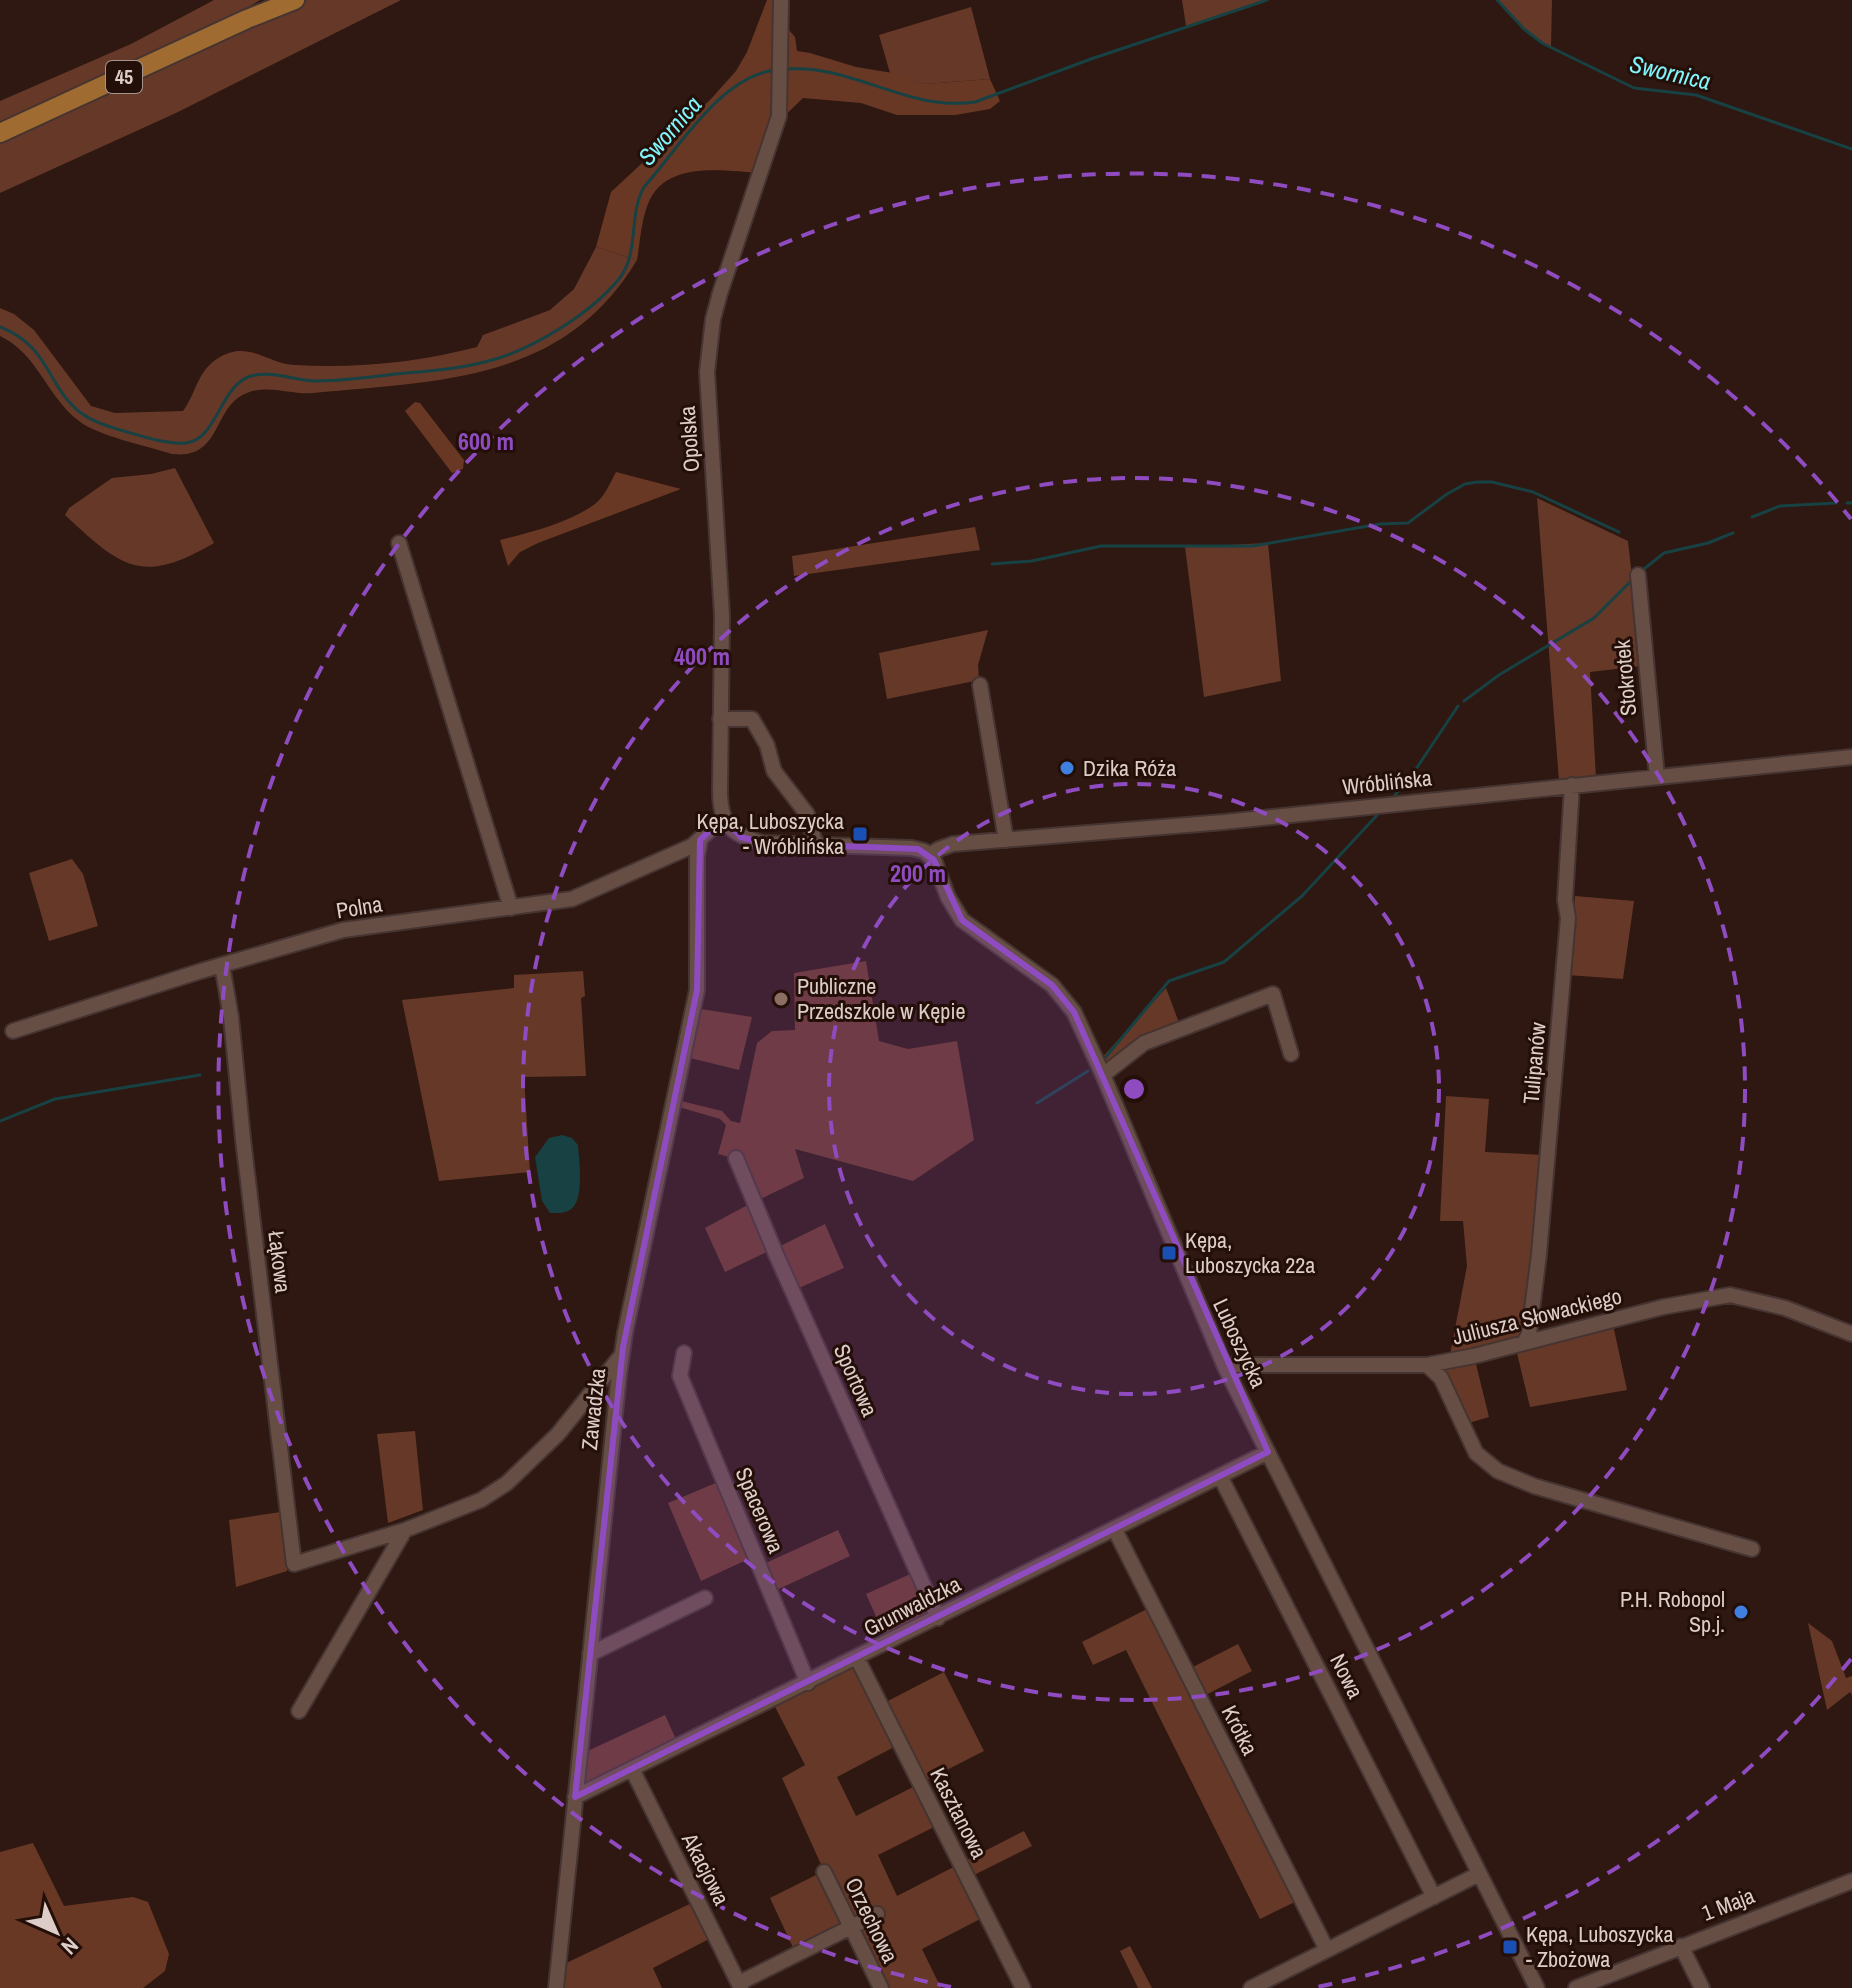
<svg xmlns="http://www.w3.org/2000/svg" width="1852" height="1988" viewBox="0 0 1852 1988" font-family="'Archivo Narrow',sans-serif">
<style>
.green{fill:#663827}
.forest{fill:#693825}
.water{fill:#174143}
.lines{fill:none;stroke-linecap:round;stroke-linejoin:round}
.stream{stroke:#174143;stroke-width:3}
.minor-casing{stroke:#453431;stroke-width:18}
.major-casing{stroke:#453431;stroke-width:22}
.minor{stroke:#674e45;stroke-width:14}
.major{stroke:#9f6b30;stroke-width:18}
.marked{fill:#8f4cc1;fill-opacity:0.2;stroke:#8f4cc1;stroke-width:6;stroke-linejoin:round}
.ring{fill:none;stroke:#8f4cc1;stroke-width:4;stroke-dasharray:14 10}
.shop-dot{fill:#3f7fe0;stroke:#230f08;stroke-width:3}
.transit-dot{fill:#1a4fb4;stroke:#230f08;stroke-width:3}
.education-dot{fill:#8d6e63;stroke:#230f08;stroke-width:3}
.labels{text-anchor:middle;stroke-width:6;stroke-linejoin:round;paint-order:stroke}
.shield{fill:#230f08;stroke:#a5948e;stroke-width:2}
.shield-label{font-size:20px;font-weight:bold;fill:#ddcdc8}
.street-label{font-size:22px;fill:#ddcdc8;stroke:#230f08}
.poi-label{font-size:22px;fill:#ddcdc8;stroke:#230f08;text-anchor:start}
.water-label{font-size:24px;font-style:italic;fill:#81f5fc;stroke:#230f08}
.centre{fill:#8f4cc1;stroke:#230f08;stroke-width:4}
.ring-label{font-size:24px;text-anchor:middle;font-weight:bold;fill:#8f4cc1;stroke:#230f08;stroke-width:6;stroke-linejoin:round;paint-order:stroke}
</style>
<rect width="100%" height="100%" fill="#2e1811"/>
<!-- green -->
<path class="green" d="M 214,0 L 260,0 L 180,50 L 306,0 L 401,0 L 176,113 L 0,193 L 0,101 L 131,44 Z
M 1182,0 L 1267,0 L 1186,26 Z
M 1497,0 L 1552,0 L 1551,48 L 1524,29 Z
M 971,7 L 990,79 L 925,84 L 890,73 L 879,35 Z
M 596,247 L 637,260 C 564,382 440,381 313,393 C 292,395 267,384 247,393 C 212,406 223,460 172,454 C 147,446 98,436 79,421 C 46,396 39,355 0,336 L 0,308 L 14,314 L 34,330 L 91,406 L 115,413 L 183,411 C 197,392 197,370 220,357 C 249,340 268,364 295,365 C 355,369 419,362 477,347 L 483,335 L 550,310 L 574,289 Z
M 175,468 L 214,543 C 141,586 121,567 65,515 L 69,508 L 112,478 L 151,474 Z
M 1537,498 L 1628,541 L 1642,666 L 1590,672 L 1596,778 L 1559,781 Z
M 975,527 L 980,550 L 794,576 L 792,556 Z
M 1268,543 L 1281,681 L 1204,697 L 1185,547 Z
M 988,630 L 978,665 L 979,680 L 887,699 L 879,653 Z
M 72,859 L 83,874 L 98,926 L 49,941 L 29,873 Z
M 1575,896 L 1634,901 L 1623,979 L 1567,975 Z
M 866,961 L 879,1041 L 908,1049 L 957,1041 L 974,1140 L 913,1181 L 795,1149 L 804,1178 L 754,1202 L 774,1249 L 825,1224 L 844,1268 L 792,1291 L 773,1249 L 725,1272 L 705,1228 L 753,1202 L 736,1159 L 718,1154 L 726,1125 L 720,1119 L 672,1105 L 673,1099 L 722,1111 L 731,1121 L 740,1123 L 757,1043 L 772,1031 L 795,1030 L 794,973 Z
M 583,971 L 585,996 L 581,998 L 586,1076 L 524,1077 L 530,1172 L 439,1181 L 402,1000 L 514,988 L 514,975 Z
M 1166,988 L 1181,1028 L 1103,1075 L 1098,1062 Z
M 701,1009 L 752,1017 L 739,1070 L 690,1058 Z
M 1446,1096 L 1489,1099 L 1485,1152 L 1543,1155 L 1529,1334 L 1612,1320 L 1627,1390 L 1530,1407 L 1515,1345 L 1474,1356 L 1489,1417 L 1462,1425 L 1437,1372 L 1449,1360 L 1467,1266 L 1463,1221 L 1440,1221 Z
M 415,1431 L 423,1510 L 388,1523 L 377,1434 Z
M 723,1480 L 755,1556 L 701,1581 L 668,1503 Z
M 287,1511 L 287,1571 L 236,1587 L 229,1520 Z
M 838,1530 L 850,1556 L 770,1593 L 759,1566 Z
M 917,1571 L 938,1618 L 888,1643 L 866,1594 Z
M 1153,1606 L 1189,1669 L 1238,1644 L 1252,1671 L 1200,1698 L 1301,1899 L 1260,1919 L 1126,1650 L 1093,1665 L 1082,1642 Z
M 1808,1623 L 1832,1641 L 1846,1678 L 1852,1676 L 1852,1695 L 1850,1692 L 1827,1710 Z
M 857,1658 L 880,1705 L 944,1672 L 984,1751 L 923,1782 L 896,1746 L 837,1777 L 856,1816 L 915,1786 L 940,1824 L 878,1855 L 897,1896 L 1024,1831 L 1032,1846 L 968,1878 L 986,1916 L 922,1949 L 941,1988 L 881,1988 L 851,1929 L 796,1954 L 770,1898 L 824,1871 L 782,1778 L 805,1765 L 772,1701 Z
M 665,1715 L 679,1746 L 575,1797 L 579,1755 Z
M 698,1900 L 715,1936 L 653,1968 L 662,1988 L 556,1988 L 558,1967 Z
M 1130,1946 L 1152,1988 L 1138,1988 L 1120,1951 Z"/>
<!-- forest -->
<path class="forest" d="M 767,0 L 781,0 L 781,21 L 795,37 L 797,51 L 810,53 L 856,67 L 893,73 L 925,84 L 990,79 L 1000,101 L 990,109 L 955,115 L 897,115 L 861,103 L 803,98 L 777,123 L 761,173 C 723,171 665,160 648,204 C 641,221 640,243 637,260 L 596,247 L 611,192 L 710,100 L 736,71 L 747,52 Z
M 415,402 L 420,403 L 464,460 L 463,469 L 452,473 L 405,411 Z
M 616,472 L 681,489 L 538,543 L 520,552 L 508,566 L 500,540 C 529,533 571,522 595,504 C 605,496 610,483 616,472 Z
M 33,1843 L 64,1906 L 133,1897 L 148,1902 L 169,1954 L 165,1971 L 143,1988 L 0,1988 L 0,1852 Z"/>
<!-- water -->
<path class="water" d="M 562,1135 L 572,1138 L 578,1145 C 579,1160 585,1201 570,1210 C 564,1214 556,1213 550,1213 L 542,1201 L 535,1157 L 549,1138 Z"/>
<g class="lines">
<!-- stream -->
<path class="stream" d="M 1497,0 L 1524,29 L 1542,43 L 1634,88 L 1696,95 L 1852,149
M 787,69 C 853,64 907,112 975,102 L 1091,59 L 1267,0
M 0,327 C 51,347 46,386 81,413 C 93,422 107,426 120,430 C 139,435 166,445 186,443 C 217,440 220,385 251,376 C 273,370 296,381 317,381 C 344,381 370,377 396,374 C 428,371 461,369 492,360 C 535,348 591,313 619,279 C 640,252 628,215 644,187 C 679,148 720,77 775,70
M 1847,503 L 1852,503
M 1752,517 L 1780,506 L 1836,503
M 992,564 L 1032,561 L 1101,546 L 1253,546 L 1380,524 L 1408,523 L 1447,494 L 1465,484 L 1477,482 L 1492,482 L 1533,492 L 1619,532
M 1644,569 L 1664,553 L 1708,543 L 1733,533
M 1464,701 L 1499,675 L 1594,618 L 1632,580
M 1395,795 L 1414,772 L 1458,706
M 1105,1058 L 1169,981 L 1224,962 L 1302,896 L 1380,812
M 1037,1103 L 1088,1071
M 0,1121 L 55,1099 L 200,1075"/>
<!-- minor casing -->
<g class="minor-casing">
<path id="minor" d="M 781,0 L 779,116 L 720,293 L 713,319 L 707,372 L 722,616 L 720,791 C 720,824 731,835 763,843 L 912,848 L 924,851 L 934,860 L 948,897 L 962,920 L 1052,985 L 1074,1012 L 1103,1075 L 1225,1367 L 1537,1988
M 399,543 L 511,908
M 1638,575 L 1657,777
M 980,685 L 1006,840
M 720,719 L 752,719 L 767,745 L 774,771 L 807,814 L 816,846
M 929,855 L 939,849 L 953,844 L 1224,822 L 1852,757
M 222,965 L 231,1017 L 243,1139 L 294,1564 L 405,1530
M 13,1031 L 201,971 L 343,930 L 572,899 L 692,846 L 723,818
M 1103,1075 L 1144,1043 L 1273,994 L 1291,1054
M 736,1158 L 775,1252 L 938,1618
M 1524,1343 L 1529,1334 L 1539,1254 L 1568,918 L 1565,900 L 1572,785
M 684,1353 L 680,1376 L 808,1683
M 1427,1365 L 1441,1378 L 1476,1453 L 1498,1471 L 1534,1486 L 1752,1549
M 1225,1367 L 1232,1365 L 1427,1365 L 1474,1356 L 1663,1307 L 1730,1295 L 1785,1308 L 1852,1334
M 1220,1476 L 1434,1897
M 1115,1530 L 1327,1950
M 590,1654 L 705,1598
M 857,1658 L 1023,1988
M 299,1711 L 405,1530 L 481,1500 L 507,1483 L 558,1434 L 620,1357
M 632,1769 L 741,1988
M 575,1797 L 1268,1452
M 824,1872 L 881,1988
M 1681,1946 L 1702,1988
M 739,1983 L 877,1914
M 556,1988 L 619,1374 L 625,1333 L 697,990 L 697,856 L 700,840
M 1251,1988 L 1479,1874
M 1576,1988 L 1852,1881"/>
</g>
<!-- major casing -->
<g class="major-casing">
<path id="major" d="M 0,133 L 247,19 L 295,0"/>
</g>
<!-- minor -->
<use href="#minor" class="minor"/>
<!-- major -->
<use href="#major" class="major"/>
</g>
<!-- marked area -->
<path class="marked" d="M 723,818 L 741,837 L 763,843 L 918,849 L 934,860 L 962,920 L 1052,985 L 1074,1012 L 1268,1452 L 575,1797 L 623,1347 L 697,990 L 700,840 Z"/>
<!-- distance rings -->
<g class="ring">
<circle cx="1134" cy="1089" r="305"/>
<circle cx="1134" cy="1089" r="611"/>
<path d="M1851 1659A916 916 0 0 1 1317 1987M951 1987A916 916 0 1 1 1851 519"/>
</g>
<!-- markers -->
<g class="shop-dot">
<circle cx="1067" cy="768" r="8"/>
<circle cx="1741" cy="1612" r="8"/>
</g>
<g class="transit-dot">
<rect x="852" y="826" width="16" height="16" rx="4"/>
<rect x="1161" y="1245" width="16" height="16" rx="4"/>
<rect x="1502" y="1939" width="16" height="16" rx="4"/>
</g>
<circle class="education-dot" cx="781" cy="999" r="8"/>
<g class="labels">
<!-- shield labels -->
<rect class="shield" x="106" y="61" width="36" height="32" rx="6"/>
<g class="shield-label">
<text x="124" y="84">45</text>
</g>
<!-- street labels -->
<g class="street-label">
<text transform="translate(689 439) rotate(-94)" y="8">Opolska</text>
<text transform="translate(1625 678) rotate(-95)" y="8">Stokrotek</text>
<text transform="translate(1387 782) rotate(-6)" y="8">Wróblińska</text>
<text transform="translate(359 907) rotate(-9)" y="8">Polna</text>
<text transform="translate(1534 1063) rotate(-85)" y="8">Tulipanów</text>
<text transform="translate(280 1262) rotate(83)" y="8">Łąkowa</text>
<text transform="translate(1537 1316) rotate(-14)" y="8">Juliusza Słowackiego</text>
<text transform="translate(1240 1343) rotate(65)" y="8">Luboszycka</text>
<text transform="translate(856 1380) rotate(66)" y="8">Sportowa</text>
<text transform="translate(593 1409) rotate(-84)" y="8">Zawadzka</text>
<text transform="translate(760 1510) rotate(67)" y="8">Spacerowa</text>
<text transform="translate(912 1606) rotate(-27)" y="8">Grunwaldzka</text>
<text transform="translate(1347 1676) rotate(63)" y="8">Nowa</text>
<text transform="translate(1240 1730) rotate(63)" y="8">Krótka</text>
<text transform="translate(959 1813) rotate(63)" y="8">Kasztanowa</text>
<text transform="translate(706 1869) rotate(63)" y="8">Akacjowa</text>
<text transform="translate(1728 1904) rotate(-21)" y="8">1 Maja</text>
<text transform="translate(872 1920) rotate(64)" y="8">Orzechowa</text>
</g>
<!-- poi labels -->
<g class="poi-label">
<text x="1083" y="776">Dzika Róża</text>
<text x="844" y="829" text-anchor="end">Kępa, Luboszycka<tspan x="844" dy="25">- Wróblińska</tspan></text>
<text x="797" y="994">Publiczne<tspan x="797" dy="25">Przedszkole w Kępie</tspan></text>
<text x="1185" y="1248">Kępa,<tspan x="1185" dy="25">Luboszycka 22a</tspan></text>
<text x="1725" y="1607" text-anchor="end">P.H. Robopol<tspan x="1725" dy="25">Sp.j.</tspan></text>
<text x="1526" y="1942">Kępa, Luboszycka<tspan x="1526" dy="25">- Zbożowa</tspan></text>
</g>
<!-- water labels -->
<g class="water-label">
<text transform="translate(1670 73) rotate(13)" y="8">Swornica</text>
<text transform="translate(670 131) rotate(-49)" y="8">Swornica</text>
</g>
</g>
<circle cx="1134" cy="1089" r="12" class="centre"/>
<g class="ring-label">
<text x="486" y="450">600 m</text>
<text x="702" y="665">400 m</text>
<text x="918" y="882">200 m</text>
</g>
<!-- north arrow -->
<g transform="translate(56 1932) rotate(135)" stroke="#230f08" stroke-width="6" paint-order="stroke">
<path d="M0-6L14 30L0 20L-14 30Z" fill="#ddcdc8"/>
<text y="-12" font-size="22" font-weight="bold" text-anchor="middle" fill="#ddcdc8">N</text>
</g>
</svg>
